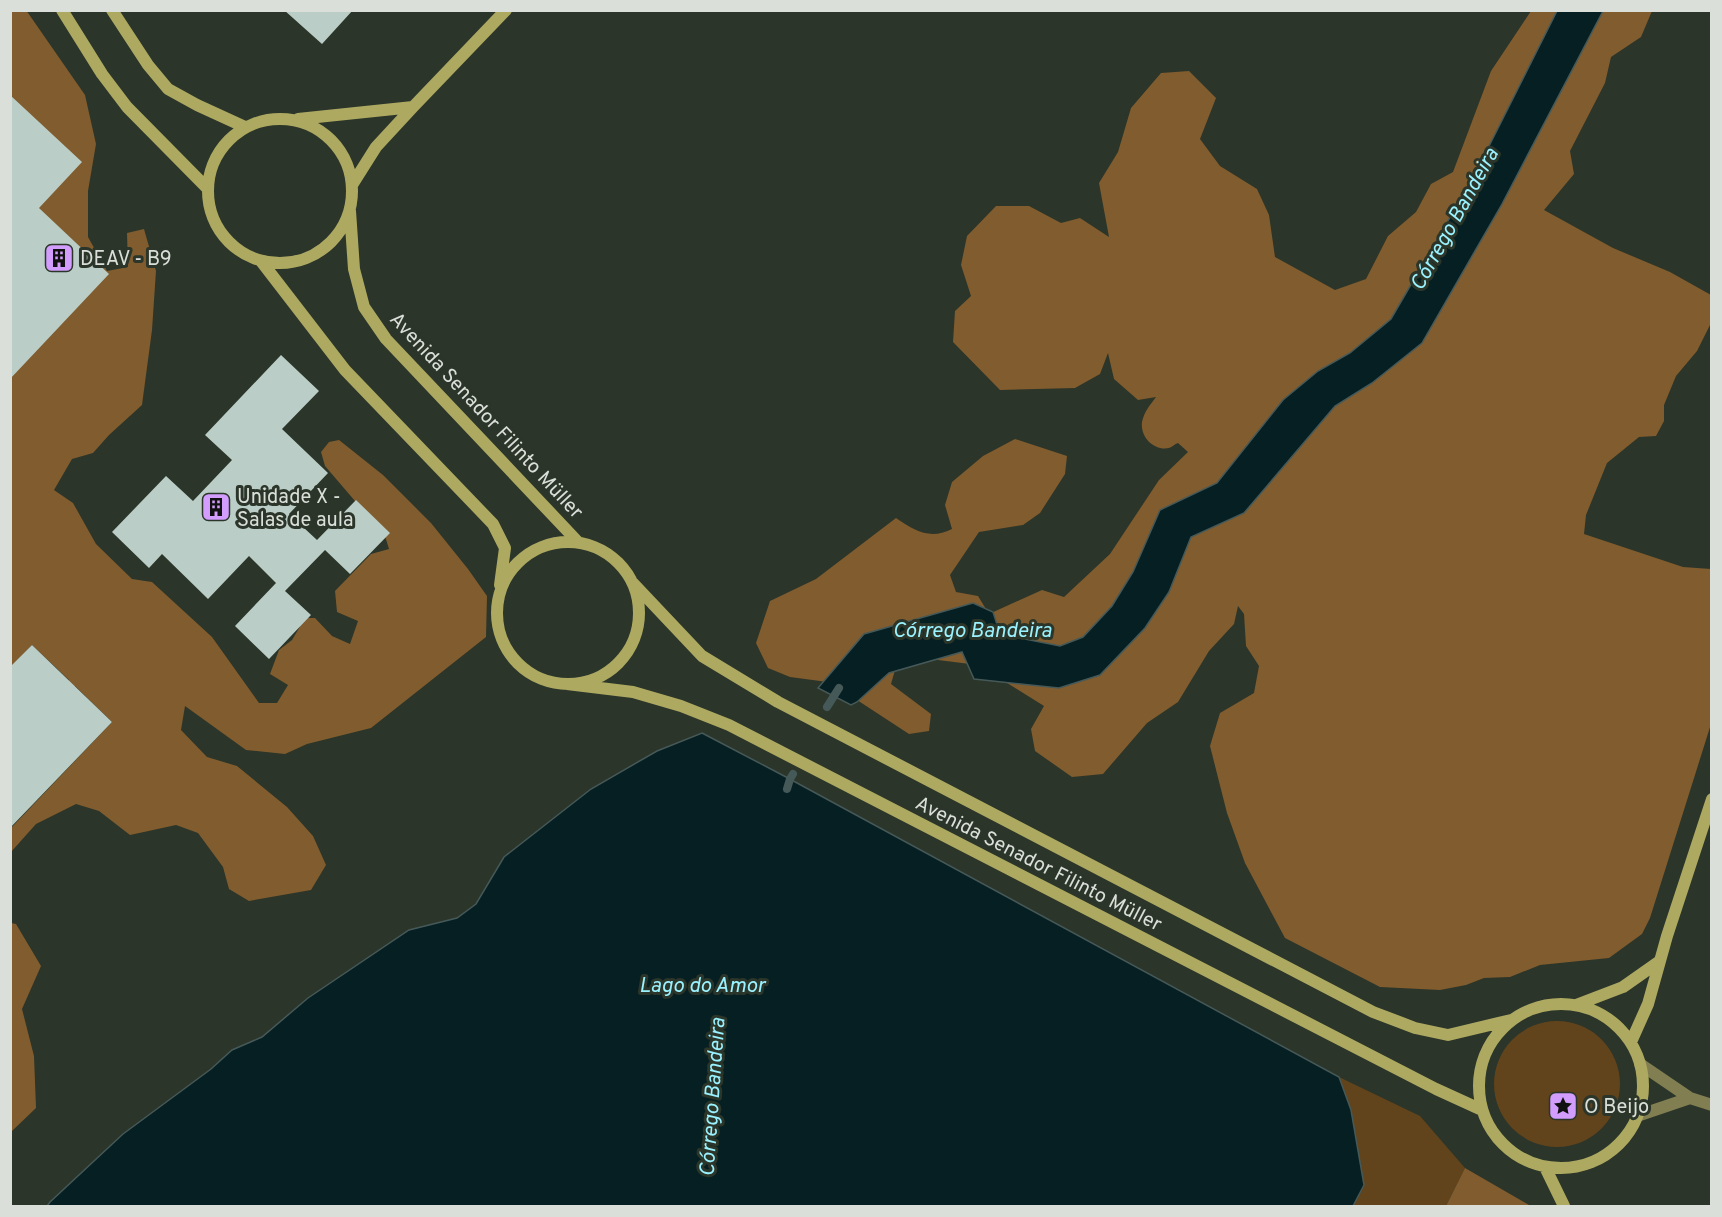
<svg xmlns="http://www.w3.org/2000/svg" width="1722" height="1217" viewBox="0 0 1722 1217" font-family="Overpass,sans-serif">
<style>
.green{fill:#61431c}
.forest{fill:#805c2e}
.water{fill:#061f22;stroke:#465959;stroke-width:1.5}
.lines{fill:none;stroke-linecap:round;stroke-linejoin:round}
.stream{stroke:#465959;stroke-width:8}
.building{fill:#bacec7}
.street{stroke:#817e52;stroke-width:12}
.secondary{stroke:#ada961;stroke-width:12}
.labels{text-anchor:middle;stroke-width:6;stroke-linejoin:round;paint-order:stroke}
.poi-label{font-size:20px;fill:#dae0d9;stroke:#2b3529;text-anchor:start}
.street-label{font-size:20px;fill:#dae0d9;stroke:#2b3529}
.water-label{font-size:21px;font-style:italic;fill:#9af2ff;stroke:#2b3529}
</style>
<rect width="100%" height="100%" fill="#2b3529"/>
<!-- green -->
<path class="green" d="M1494 1084a63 63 0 1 1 126 0a63 63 0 1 1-126 0Z
M 1339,1077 L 1420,1116 L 1465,1168 L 1446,1206 L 1353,1206 L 1364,1185 L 1351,1110 Z"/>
<!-- forest -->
<path class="forest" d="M 26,10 L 85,95 L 96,144 L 88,191 L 88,237 L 107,271 L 128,267 L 127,233 L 144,229 L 156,271 L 152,330 L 142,405 L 109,435 L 93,453 L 72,459 L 54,490 L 73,503 L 96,544 L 132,579 L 152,582 L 212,637 L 259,703 L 277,703 L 288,685 L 270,674 L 279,650 L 292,640 L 305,618 L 315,618 L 332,636 L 350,644 L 358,621 L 337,612 L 335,591 L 371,554 L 389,549 L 385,536 L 325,466 L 321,452 L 329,442 L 339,440 L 383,475 L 431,523 L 468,569 L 487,596 L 486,637 L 371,728 L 307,744 L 285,754 L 246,750 L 185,706 L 181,730 L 207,757 L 237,766 L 287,807 L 313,836 L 326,865 L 311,890 L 249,901 L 229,889 L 223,867 L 198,833 L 176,825 L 130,835 L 99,811 L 76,804 L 36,824 L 11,852 L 11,828 L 112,722 L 75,686 L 11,754 L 69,680 L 32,645 L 11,667 L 10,11 Z
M 1531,11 L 1652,11 L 1641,37 L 1611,57 L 1605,83 L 1570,151 L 1574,174 L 1544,210 L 1613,248 L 1670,272 L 1711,295 L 1711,323 L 1697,351 L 1676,376 L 1664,405 L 1664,421 L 1656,436 L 1639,437 L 1607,463 L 1586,515 L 1584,534 L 1683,567 L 1711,569 L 1711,724 L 1650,918 L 1642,934 L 1609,958 L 1540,965 L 1510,977 L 1484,978 L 1466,985 L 1440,990 L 1380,987 L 1285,938 L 1245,863 L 1227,813 L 1210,746 L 1220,713 L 1254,693 L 1259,666 L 1246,646 L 1244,614 L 1238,606 L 1234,624 L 1209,651 L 1178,702 L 1147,723 L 1103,774 L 1072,777 L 1035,751 L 1031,729 L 1044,706 L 978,665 L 914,657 L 895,670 L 891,684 L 931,714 L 929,731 L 909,734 L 857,700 L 850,685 L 790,677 L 768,668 L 756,643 L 770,601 L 816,579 L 896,518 C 915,531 930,540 952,529 L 945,505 L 952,482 L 983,456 L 1015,439 L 1067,456 L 1065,474 L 1040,513 L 1023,525 L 979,532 L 950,575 L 956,592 L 978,596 L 989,614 L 1042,590 L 1064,597 L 1110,554 L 1159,480 L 1188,452 L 1178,443 C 1175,444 1172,447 1169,448 C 1154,451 1140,437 1142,422 C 1144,412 1150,405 1156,397 L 1138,400 L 1114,379 L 1108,353 L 1100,374 L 1075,388 L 1000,390 L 953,342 L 955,311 L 971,296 L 961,265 L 967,236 L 996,206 L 1029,206 L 1061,223 L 1080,218 L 1109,237 L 1099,183 L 1118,152 L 1131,108 L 1161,73 L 1189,71 L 1216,98 L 1200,139 L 1220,166 L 1257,189 L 1269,215 L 1275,257 L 1335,290 L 1366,279 L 1388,236 L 1416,212 L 1431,184 L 1453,172 L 1491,71 Z
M 11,923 L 16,924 L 41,966 L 22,1009 L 34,1056 L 36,1108 L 11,1132 Z
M 1465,1168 L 1529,1205 L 1529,1206 L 1446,1206 Z"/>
<!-- water -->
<path class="water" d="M 1557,11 L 1603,11 L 1502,204 L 1422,343 L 1372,383 L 1335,406 L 1244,513 L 1191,537 L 1169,592 L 1145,628 L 1100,675 L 1059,688 L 974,679 L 962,652 L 889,673 L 857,702 L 851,705 L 818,688 L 864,634 L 973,603 L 993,612 L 1000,634 L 1060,646 L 1083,637 L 1112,606 L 1133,572 L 1160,510 L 1217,483 L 1283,400 L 1318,371 L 1350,353 L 1391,319 L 1473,178 Z
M 702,733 L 786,777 L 1339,1077 L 1351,1110 L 1364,1185 L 1353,1206 L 47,1206 L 50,1202 L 123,1134 L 211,1069 L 232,1050 L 262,1037 L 308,998 L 409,930 L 457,918 L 476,904 L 504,857 L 591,789 L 657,751 Z"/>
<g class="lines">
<!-- stream -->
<path class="stream" d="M 827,707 L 839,688
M 787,789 L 790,779 L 793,774"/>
</g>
<!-- building -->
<path class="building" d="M 284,10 L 353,10 L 322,44 Z
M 10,95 L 82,162 L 39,208 L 109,274 L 10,379 Z
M 281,355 L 319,391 L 282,429 L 328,473 L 289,514 L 317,540 L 356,500 L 390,533 L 350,574 L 325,550 L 285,591 L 311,615 L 269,659 L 235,626 L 276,583 L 249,556 L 208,599 L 162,554 L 149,568 L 112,532 L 166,476 L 193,501 L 232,460 L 205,435 Z
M 32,645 L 112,722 L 10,828 L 10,667 Z"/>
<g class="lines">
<!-- street -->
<path class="street" d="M 1640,1064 L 1690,1098 L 1712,1105
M 1637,1116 L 1690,1098"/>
<!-- secondary -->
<path class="secondary" d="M 62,10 L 102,74 L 127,107 L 208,189
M 112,10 L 148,65 L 168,89 L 197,105 L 245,127
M 298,119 L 413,107
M208 191a72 72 0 1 1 144 0a72 72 0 1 1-144 0Z
M 352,185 L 376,147 L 413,107 L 506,10
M 350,211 L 354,269 L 364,307 L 386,339 L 578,542
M 261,261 L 345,370 L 493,524 L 505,548 L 500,585
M497 613a71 71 0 1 1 142 0a71 71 0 1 1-142 0Z
M 633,583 L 702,656 L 778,702 L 1373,1012 L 1415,1028 L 1448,1035 L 1511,1020
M 567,684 L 633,692 L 681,706 L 729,725 L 1436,1089 L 1482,1110
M1479 1086a82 82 0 1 1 164 0a82 82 0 1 1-164 0Z
M 1576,1005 L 1623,987 L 1660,961
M 1631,1042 L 1648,1004 L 1667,936 L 1712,799
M 1545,1167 L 1564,1206"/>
</g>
<!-- icons -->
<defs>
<g id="building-square" transform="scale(1.5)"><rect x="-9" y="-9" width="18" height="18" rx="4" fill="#d29dfd" stroke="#2b3529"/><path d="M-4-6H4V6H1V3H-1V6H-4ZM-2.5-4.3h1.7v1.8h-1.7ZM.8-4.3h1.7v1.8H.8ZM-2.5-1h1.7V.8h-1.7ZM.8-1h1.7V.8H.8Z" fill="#111"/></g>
<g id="sight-square" transform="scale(1.5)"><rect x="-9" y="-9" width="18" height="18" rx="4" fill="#d29dfd" stroke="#2b3529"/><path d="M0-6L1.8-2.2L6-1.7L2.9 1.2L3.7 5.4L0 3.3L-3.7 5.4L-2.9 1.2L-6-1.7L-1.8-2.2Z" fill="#111"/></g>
</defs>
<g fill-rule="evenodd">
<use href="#building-square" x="59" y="258"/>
<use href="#building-square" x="216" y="507"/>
<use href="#sight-square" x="1563" y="1106"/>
</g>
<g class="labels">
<!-- poi labels -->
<g class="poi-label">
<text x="80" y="265">DEAV - B9</text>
<text x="237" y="503">Unidade X -<tspan x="237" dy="23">Salas de aula</tspan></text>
<text x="1584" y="1113">O Beijo</text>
</g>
<!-- street labels -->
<g class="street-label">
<text transform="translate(487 415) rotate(47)" y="7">Avenida Senador Filinto Müller</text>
<text transform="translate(1039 863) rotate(27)" y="7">Avenida Senador Filinto Müller</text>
</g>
<!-- water labels -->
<g class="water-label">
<text transform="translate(1454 219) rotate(-61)" y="7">Córrego Bandeira</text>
<text x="972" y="637">Córrego Bandeira</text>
<text x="702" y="992">Lago do Amor</text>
<text transform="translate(712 1097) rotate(-86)" y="7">Córrego Bandeira</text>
</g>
</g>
<!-- border -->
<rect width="1722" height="1217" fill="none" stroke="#dae0d9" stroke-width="24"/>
</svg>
